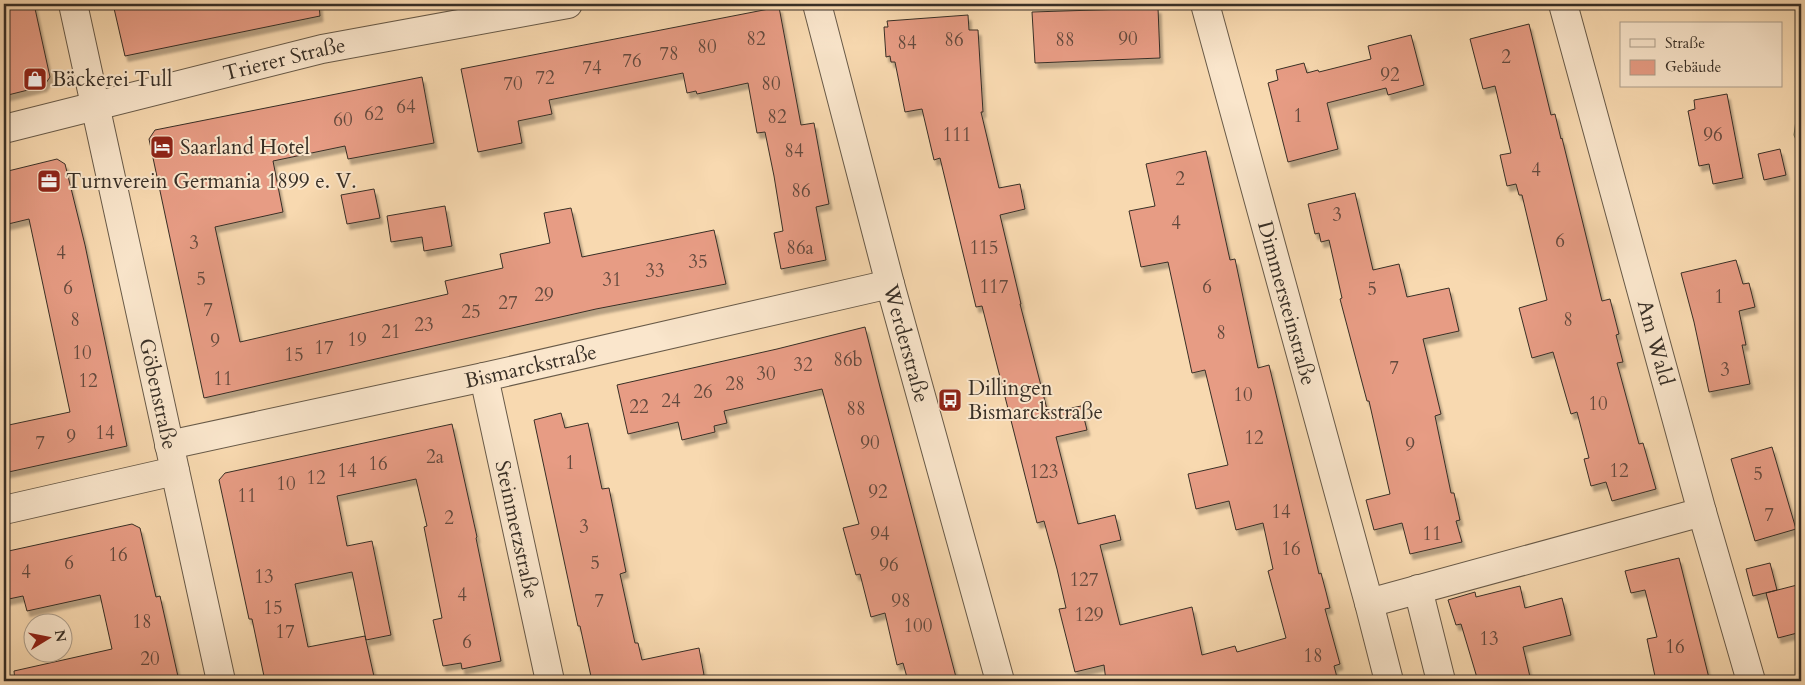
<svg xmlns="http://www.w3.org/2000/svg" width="1805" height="685" viewBox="0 0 1805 685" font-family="Cardo,serif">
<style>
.green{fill:#bcbf8c;stroke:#7a7759}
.building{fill:#e79c84;stroke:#382f26;filter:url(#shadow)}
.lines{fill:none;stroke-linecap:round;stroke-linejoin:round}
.minor-casing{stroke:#685a48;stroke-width:30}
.minor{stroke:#fae6cc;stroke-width:28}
.labels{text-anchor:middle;stroke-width:4;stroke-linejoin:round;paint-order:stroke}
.number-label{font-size:19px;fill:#644a3e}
.street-label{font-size:21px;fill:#382f26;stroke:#fae6cc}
.poi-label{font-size:21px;fill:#382f26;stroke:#fae6cc;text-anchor:start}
</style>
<defs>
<filter id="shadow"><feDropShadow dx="3" dy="5.5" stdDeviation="1" flood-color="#0004"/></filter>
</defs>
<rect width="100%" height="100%" fill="#f8d9b0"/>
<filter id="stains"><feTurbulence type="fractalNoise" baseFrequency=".004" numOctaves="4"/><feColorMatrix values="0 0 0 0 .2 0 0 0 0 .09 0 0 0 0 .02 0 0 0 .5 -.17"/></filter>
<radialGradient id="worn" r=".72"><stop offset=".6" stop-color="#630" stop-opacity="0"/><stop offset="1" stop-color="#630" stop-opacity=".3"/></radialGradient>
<!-- green -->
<path class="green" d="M 1801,83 L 1801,152 L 1794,135 Z"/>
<!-- building -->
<path class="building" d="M 4,4 L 34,4 L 50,77 L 44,86 L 4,96 Z
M 113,4 L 319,4 L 320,16 L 125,56 Z
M 779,7 L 801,125 L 814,123 L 822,167 L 829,204 L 816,207 L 826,260 L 781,269 L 774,233 L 783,231 L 774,176 L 765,132 L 757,133 L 748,83 L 697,94 L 696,91 L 687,93 L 683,73 L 549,100 L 552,114 L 518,121 L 522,143 L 478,152 L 461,69 Z
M 1158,8 L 1160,58 L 1035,63 L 1032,12 Z
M 968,15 L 969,30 L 978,30 L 983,112 L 981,112 L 999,188 L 1020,184 L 1025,209 L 1000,215 L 1021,304 L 1020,304 L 1048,413 L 1081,406 L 1087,430 L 1056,437 L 1078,524 L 1115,515 L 1121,540 L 1100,545 L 1120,625 L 1192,607 L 1202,655 L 1235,646 L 1237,652 L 1286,638 L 1268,571 L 1273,569 L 1263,523 L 1236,530 L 1229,501 L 1196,509 L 1188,474 L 1228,465 L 1205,370 L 1192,373 L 1168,262 L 1141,267 L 1129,211 L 1155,206 L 1146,164 L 1206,151 L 1230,260 L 1235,259 L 1258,368 L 1269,365 L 1319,574 L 1321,573 L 1326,592 L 1330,608 L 1325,609 L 1340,664 L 1334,666 L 1338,681 L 1106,681 L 1104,665 L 1075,672 L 1059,609 L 1066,608 L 1057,569 L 1044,521 L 1037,523 L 982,306 L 976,307 L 940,158 L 934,160 L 922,109 L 905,112 L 895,62 L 891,62 L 890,56 L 886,57 L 884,27 L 888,27 L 887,21 Z
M 1529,24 L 1551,115 L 1555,114 L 1561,139 L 1562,138 L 1602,301 L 1610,299 L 1619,334 L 1616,335 L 1623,362 L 1617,363 L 1639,444 L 1643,443 L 1656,489 L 1612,501 L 1606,482 L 1591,486 L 1584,459 L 1589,458 L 1577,412 L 1571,414 L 1553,352 L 1532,358 L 1519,308 L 1547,300 L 1522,195 L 1519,195 L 1516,184 L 1507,186 L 1500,155 L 1511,153 L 1495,86 L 1483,89 L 1470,39 Z
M 1411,35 L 1424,85 L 1388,95 L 1386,88 L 1327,103 L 1338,149 L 1288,162 L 1268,83 L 1278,80 L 1276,70 L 1304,63 L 1307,73 L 1318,70 L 1319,72 L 1371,59 L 1368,46 Z
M 422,77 L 434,143 L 348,159 L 345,146 L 273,161 L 283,212 L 215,227 L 240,342 L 448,294 L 445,281 L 503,268 L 500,254 L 550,243 L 544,213 L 571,208 L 582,257 L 714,230 L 726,284 L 596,309 L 204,398 L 149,139 L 155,130 Z
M 1727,94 L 1743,178 L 1713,184 L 1709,164 L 1699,166 L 1688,111 L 1695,109 L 1694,100 Z
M 1780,149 L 1786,175 L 1764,180 L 1758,154 Z
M 57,159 L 65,164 L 85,245 L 127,446 L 4,473 L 4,426 L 70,412 L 29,219 L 4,225 L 4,172 Z
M 374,189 L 380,218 L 347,224 L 341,195 Z
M 1355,193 L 1373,270 L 1399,264 L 1407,297 L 1449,288 L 1459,331 L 1423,339 L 1441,414 L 1435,416 L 1451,493 L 1454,493 L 1460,520 L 1456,521 L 1462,542 L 1410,554 L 1402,523 L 1374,530 L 1366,500 L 1390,494 L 1369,401 L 1367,401 L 1340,299 L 1342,298 L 1329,240 L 1321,242 L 1319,233 L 1315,234 L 1308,204 Z
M 445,206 L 452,246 L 424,251 L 422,237 L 391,242 L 387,216 Z
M 1736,260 L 1743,284 L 1749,283 L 1755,307 L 1739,311 L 1746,345 L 1742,345 L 1750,384 L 1709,392 L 1694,322 L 1681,273 Z
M 865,327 L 880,387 L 957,681 L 908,681 L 903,663 L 897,665 L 885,613 L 871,617 L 860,574 L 856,575 L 843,528 L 859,524 L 822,389 L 724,411 L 727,423 L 714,426 L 715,432 L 682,440 L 678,422 L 628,434 L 617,385 L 777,349 Z
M 561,413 L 565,428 L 588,423 L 602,489 L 609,488 L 626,572 L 620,574 L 635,643 L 638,643 L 642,660 L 699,648 L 704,675 L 674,681 L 592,681 L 580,626 L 578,626 L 534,420 Z
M 452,424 L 477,537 L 476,538 L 501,661 L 462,669 L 461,663 L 443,666 L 433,620 L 442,618 L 424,527 L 427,526 L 416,479 L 337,496 L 347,546 L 372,541 L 391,635 L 366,640 L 352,572 L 295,584 L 308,647 L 365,636 L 375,681 L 265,681 L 252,619 L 249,619 L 219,480 L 225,473 Z
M 1772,447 L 1796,529 L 1755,541 L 1731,459 Z
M 132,524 L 140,528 L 156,597 L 160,596 L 179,681 L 15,681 L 14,671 L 112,649 L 100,595 L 27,611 L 23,596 L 4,600 L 4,552 Z
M 1679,558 L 1709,678 L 1694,681 L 1656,681 L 1647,639 L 1657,637 L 1645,590 L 1631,593 L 1625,571 Z
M 1770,563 L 1777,590 L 1753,596 L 1746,569 Z
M 1801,584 L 1801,632 L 1778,638 L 1766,593 Z
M 1520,586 L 1525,608 L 1562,598 L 1571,635 L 1523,647 L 1531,681 L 1478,681 L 1461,624 L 1456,625 L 1448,600 L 1475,592 L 1476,597 Z"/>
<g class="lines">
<!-- minor casing -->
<g class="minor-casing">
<g id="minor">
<path id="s1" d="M 73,4 L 221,681"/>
<path id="s2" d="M 817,4 L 890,284 L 1000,681"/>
<path id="s3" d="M 1205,4 L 1369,603 L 1389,681"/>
<path id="s4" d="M 1563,4 L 1702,512 L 1751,681"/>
<path id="s5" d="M 4,129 L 322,49 L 568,4"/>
<path id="s6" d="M 484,377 L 550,681"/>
<path id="s7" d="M 169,445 L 484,377 L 890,284"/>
<path d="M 4,510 L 175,471"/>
<path d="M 1418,589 L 1441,681"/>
<path d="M 1369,603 L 1702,512"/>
</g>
</g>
<!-- minor -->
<use href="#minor" class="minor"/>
</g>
<!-- icons -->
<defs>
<g id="shop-square" transform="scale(1.25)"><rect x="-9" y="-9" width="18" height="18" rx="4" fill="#8f2418" stroke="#fae6cc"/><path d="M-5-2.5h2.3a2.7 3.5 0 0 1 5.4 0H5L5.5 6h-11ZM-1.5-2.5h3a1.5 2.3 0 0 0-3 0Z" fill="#fff"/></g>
<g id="hotel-square" transform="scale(1.25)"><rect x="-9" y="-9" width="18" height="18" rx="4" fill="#8f2418" stroke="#fae6cc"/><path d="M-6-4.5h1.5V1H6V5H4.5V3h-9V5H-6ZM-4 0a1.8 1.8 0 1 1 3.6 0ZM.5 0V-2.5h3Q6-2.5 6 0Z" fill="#fff"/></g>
<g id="office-square" transform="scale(1.25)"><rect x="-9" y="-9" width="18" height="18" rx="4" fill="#8f2418" stroke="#fae6cc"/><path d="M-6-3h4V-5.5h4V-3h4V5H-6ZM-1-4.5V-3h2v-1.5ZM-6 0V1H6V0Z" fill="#fff"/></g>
<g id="bus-square" transform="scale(1.25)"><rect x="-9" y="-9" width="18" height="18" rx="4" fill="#8f2418" stroke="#fae6cc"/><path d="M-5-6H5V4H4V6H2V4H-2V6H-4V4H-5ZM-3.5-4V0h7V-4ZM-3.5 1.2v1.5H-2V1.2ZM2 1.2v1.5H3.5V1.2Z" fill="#fff"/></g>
</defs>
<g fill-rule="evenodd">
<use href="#shop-square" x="35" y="79"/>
<use href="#hotel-square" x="162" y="147"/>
<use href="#office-square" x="49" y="181"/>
<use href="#bus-square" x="950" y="400"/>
</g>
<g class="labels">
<!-- number labels -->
<g class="number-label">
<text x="756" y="45">82</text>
<text x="1128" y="45">90</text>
<text x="954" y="46">86</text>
<text x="1065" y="46">88</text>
<text x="907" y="49">84</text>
<text x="707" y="53">80</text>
<text x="669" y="60">78</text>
<text x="1506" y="63">2</text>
<text x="632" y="67">76</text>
<text x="592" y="74">74</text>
<text x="1390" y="81">92</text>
<text x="545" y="84">72</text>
<text x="513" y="90">70</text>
<text x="771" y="90">80</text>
<text x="406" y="113">64</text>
<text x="374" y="120">62</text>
<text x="1298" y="122">1</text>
<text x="777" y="123">82</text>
<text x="343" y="126">60</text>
<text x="957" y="141">111</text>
<text x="1713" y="141">96</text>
<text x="794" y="157">84</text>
<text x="1536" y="176">4</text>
<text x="1180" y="185">2</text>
<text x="801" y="197">86</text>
<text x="1337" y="221">3</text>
<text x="1176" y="229">4</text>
<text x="1560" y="247">6</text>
<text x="194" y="249">3</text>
<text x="800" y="254">86a</text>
<text x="984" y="254">115</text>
<text x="61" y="259">4</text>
<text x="698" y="268">35</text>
<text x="655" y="277">33</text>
<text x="201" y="285">5</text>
<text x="612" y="286">31</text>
<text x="994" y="293">117</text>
<text x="1207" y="293">6</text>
<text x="68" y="294">6</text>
<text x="1372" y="295">5</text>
<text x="544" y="301">29</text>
<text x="1719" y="303">1</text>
<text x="508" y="309">27</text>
<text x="208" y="316">7</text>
<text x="471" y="318">25</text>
<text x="75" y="326">8</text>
<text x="1568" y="326">8</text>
<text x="424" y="331">23</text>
<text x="391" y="338">21</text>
<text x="1221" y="339">8</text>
<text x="357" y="346">19</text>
<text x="215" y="347">9</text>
<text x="324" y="354">17</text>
<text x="82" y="359">10</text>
<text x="294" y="361">15</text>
<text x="848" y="366">86b</text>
<text x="803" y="371">32</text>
<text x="1394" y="374">7</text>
<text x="1725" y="376">3</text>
<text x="766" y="380">30</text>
<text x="223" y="385">11</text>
<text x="88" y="387">12</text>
<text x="735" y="390">28</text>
<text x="703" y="398">26</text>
<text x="1243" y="401">10</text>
<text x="671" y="407">24</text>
<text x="1598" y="410">10</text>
<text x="639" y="413">22</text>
<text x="856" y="415">88</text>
<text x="105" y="439">14</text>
<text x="71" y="443">9</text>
<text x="1254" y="444">12</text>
<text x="40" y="449">7</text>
<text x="870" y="449">90</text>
<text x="1410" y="451">9</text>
<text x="435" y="463">2a</text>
<text x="570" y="469">1</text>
<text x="378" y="470">16</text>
<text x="347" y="477">14</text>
<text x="1619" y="477">12</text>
<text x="1044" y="478">123</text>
<text x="1758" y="480">5</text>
<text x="316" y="484">12</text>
<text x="286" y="490">10</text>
<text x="878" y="498">92</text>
<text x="247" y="502">11</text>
<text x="1281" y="518">14</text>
<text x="1769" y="521">7</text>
<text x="449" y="524">2</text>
<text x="584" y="533">3</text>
<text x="880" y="540">94</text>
<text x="1432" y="540">11</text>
<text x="1291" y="555">16</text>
<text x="118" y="561">16</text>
<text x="69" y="569">6</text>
<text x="595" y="569">5</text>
<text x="889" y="571">96</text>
<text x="26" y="578">4</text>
<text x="264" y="583">13</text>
<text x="1084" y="586">127</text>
<text x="462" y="601">4</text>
<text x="599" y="607">7</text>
<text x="901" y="607">98</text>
<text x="273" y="614">15</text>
<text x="1089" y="621">129</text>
<text x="142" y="628">18</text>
<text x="918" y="632">100</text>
<text x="285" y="638">17</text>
<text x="1489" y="645">13</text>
<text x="467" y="648">6</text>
<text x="1675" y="653">16</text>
<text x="1313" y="662">18</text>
<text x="150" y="665">20</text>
</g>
<!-- street labels -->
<g class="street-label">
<text dy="7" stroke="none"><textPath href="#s5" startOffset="289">Trierer Straße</textPath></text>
<text dy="7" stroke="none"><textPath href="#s3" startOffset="310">Dimmersteinstraße</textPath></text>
<text dy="7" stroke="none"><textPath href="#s2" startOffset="351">Werderstraße</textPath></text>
<text dy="7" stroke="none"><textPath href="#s4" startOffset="351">Am Wald</textPath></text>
<text dy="7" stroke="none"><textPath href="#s7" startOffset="370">Bismarckstraße</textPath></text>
<text dy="7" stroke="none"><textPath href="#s1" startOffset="399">Göbenstraße</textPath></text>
<text dy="7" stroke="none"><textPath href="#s6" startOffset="156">Steinmetzstraße</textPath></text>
</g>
<!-- poi labels -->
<g class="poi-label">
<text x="52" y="86">Bäckerei Tull</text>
<text x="180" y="154">Saarland Hotel</text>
<text x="66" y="188">Turnverein Germania 1899 e. V.</text>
<text x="968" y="395">Dillingen<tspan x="968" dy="24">Bismarckstraße</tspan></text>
</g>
</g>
<!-- margin -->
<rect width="1805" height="685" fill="none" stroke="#f8d9b0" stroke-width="20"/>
<rect x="5" y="5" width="1795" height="675" fill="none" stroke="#382f26" stroke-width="2.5"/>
<rect x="10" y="10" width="1785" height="665" fill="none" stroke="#382f26"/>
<!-- legend -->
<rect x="1620" y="22" width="162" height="65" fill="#fae6cc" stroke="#ac9d8a"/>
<rect x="1630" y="39" width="25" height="8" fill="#fae6cc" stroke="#ac9d8a"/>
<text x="1665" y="48" font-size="15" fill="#382f26">Straße</text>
<rect x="1630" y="60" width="25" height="15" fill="#e79c84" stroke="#ac9d8a"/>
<text x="1665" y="72" font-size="15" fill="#382f26">Gebäude</text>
<!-- north arrow -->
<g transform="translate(48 638) rotate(80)"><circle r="24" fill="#fae6cc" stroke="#ac9d8a"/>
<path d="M0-4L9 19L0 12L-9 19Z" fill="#8f2418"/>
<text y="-8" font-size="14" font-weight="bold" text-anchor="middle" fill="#382f26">N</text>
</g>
<rect width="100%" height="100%" filter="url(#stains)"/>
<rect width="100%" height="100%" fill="url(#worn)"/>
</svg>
